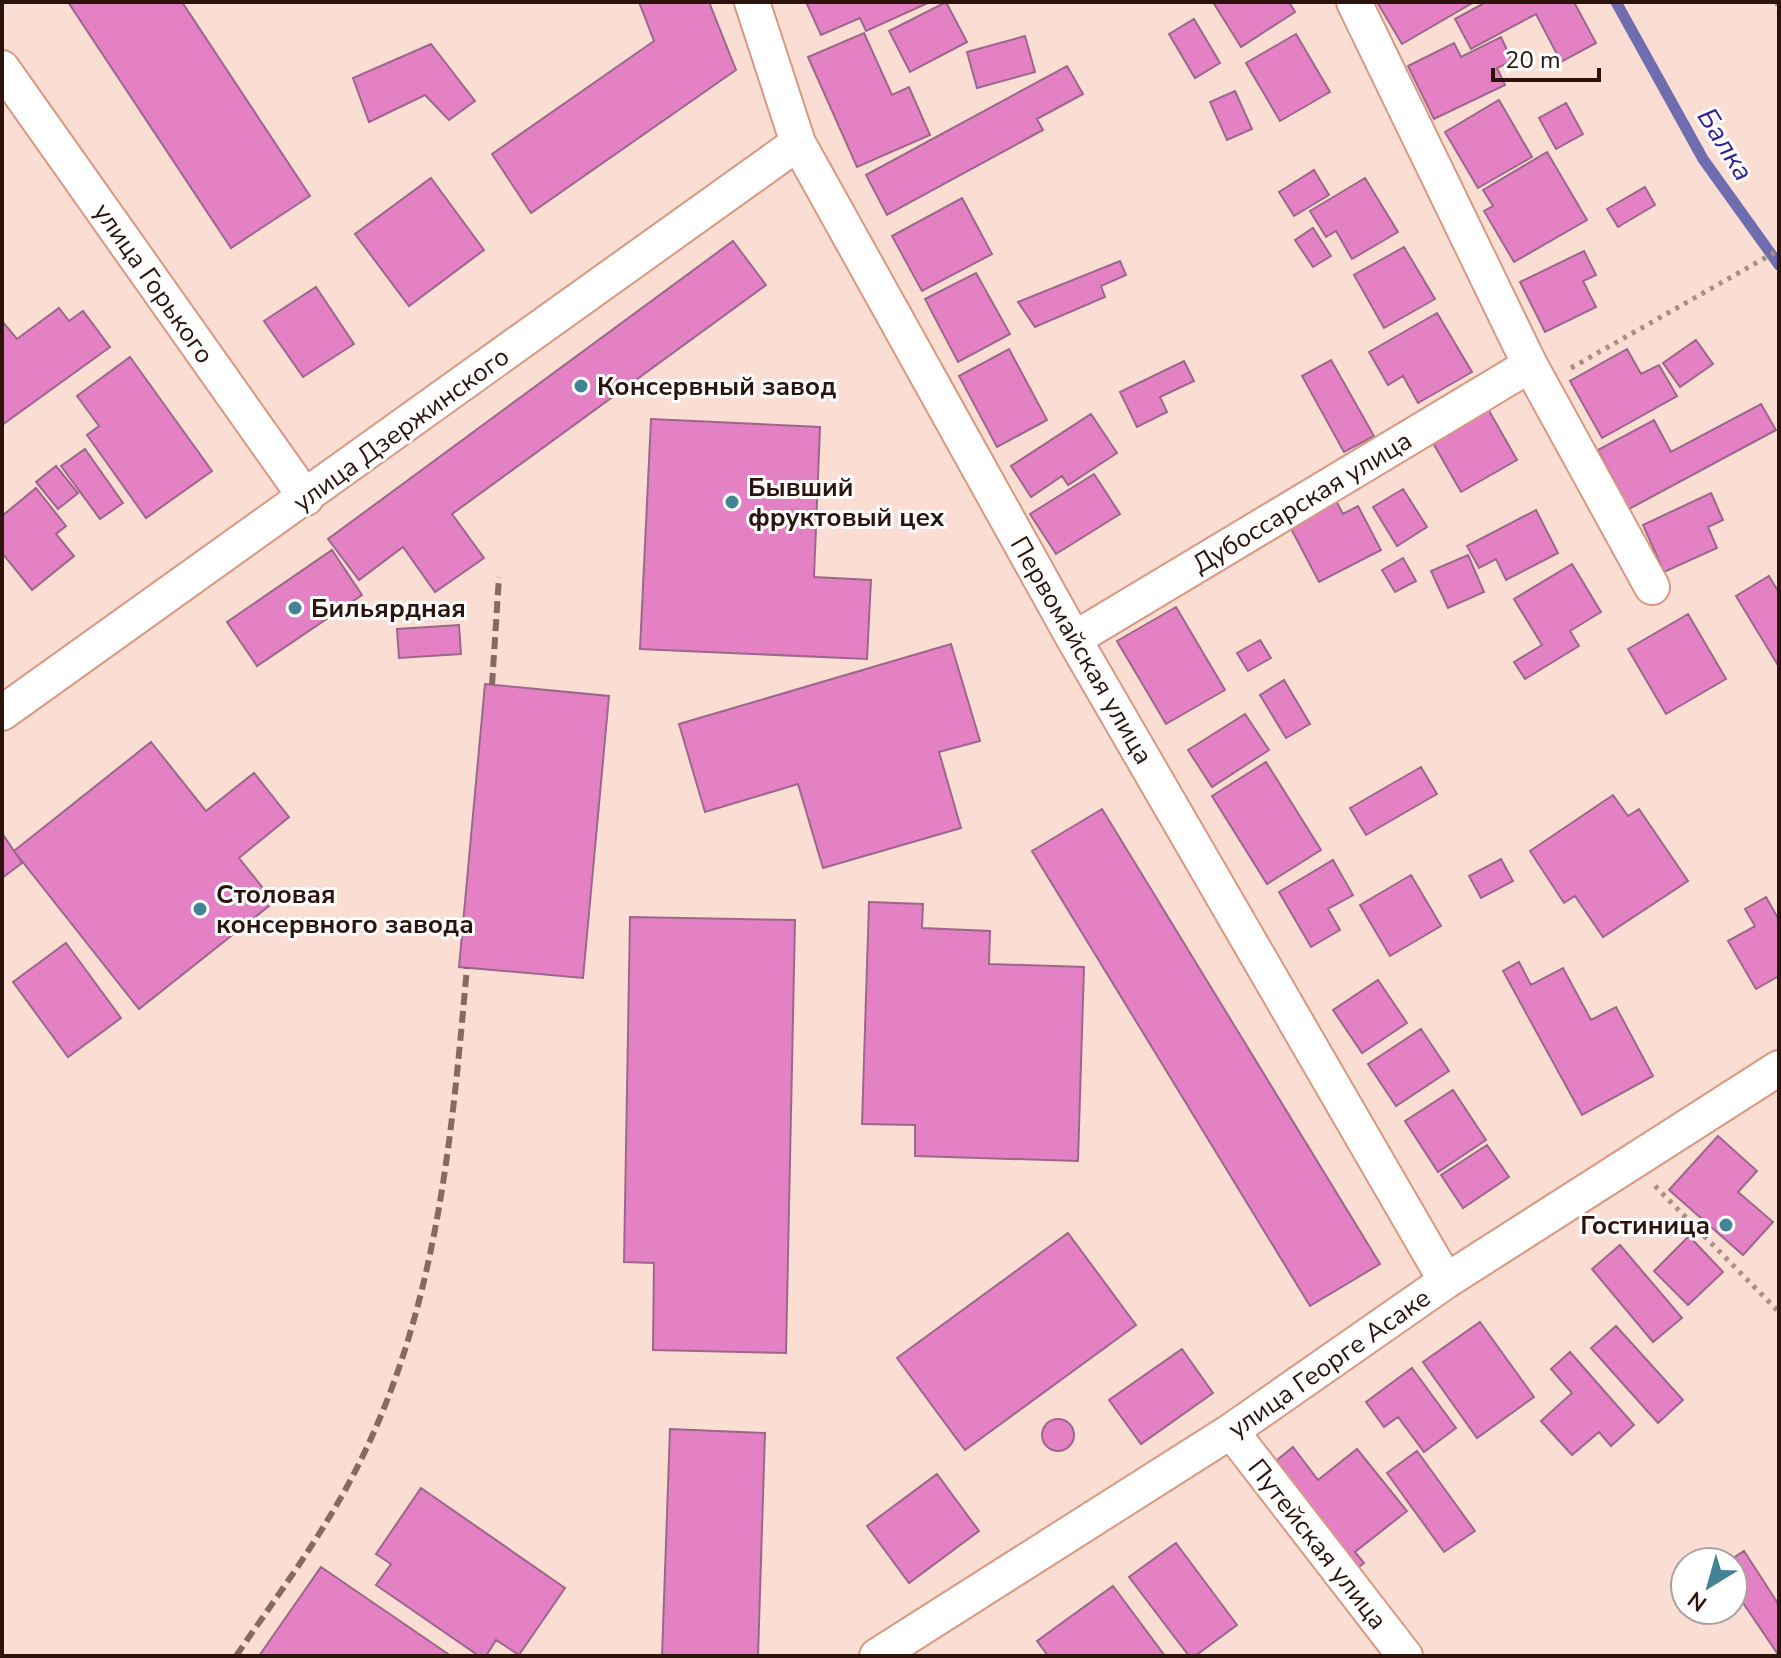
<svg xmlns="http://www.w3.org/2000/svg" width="1781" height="1658" viewBox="0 0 1781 1658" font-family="'Nunito Sans',sans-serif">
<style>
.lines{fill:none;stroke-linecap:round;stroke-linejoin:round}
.stream{stroke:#6f6cb0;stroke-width:11}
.building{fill:#e381c4;stroke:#9d678b;stroke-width:2}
.street-casing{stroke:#d89882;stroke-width:38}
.path{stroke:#a98f85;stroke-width:5;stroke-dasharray:4 6;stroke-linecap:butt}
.street{stroke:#fff;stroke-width:34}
.rail{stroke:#846a61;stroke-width:6;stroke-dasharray:12 6;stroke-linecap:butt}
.poi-dot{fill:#438396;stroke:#fff;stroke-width:3}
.labels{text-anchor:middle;stroke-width:6;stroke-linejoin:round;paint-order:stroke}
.street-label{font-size:26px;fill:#2c140c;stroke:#fff}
.poi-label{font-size:26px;font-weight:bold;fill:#2c140c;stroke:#fff;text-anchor:start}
.water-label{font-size:28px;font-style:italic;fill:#322194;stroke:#fff}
</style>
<rect width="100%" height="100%" fill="#faded4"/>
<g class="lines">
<!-- stream -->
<path class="stream" d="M 1616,2 L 1703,159 L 1779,265"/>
</g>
<!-- building -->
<path class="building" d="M 68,2 L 182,2 L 310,196 L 231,248 Z
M 639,2 L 709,2 L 736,70 L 531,213 L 492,154 L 654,41 Z
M 806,2 L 930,2 L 866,31 L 860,18 L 821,35 Z
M 946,2 L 967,42 L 910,72 L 889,31 Z
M 1213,2 L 1289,2 L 1295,12 L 1241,47 Z
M 1377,2 L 1474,2 L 1402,44 Z
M 1486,2 L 1574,2 L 1596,43 L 1561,62 L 1536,14 L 1471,49 L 1455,19 Z
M 1194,19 L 1220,63 L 1195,78 L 1169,34 Z
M 864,33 L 892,95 L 909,87 L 930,135 L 857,167 L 808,57 Z
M 1296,34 L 1330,92 L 1280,121 L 1246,63 Z
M 1025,36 L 1035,72 L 977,88 L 967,52 Z
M 1501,37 L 1512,61 L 1497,68 L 1505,85 L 1434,119 L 1408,66 L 1454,43 L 1461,57 Z
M 431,44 L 475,101 L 449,120 L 425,95 L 369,122 L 353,78 Z
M 1067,66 L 1083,94 L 1037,119 L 1043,130 L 887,215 L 866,175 Z
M 1235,91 L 1252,129 L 1227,140 L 1210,102 Z
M 1499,100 L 1532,157 L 1478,188 L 1445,132 Z
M 1566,103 L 1583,134 L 1556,149 L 1539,118 Z
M 1547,152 L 1587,220 L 1514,262 L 1484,211 L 1493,206 L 1483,190 Z
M 1314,170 L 1329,195 L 1294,216 L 1279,192 Z
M 431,178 L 484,250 L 409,306 L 355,234 Z
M 1365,178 L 1398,232 L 1352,259 L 1336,231 L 1326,237 L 1310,211 Z
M 1645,187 L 1655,205 L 1618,227 L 1607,209 Z
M 962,198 L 992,254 L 922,291 L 892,236 Z
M 1313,228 L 1331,256 L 1313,267 L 1295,240 Z
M 733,241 L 766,285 L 452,514 L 484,558 L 435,592 L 403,547 L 359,580 L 328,539 Z
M 1404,247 L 1435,299 L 1384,328 L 1354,275 Z
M 1584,251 L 1596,275 L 1583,281 L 1596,307 L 1545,332 L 1520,282 Z
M 1120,261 L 1126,275 L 1101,286 L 1105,297 L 1035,327 L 1018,302 Z
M 976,273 L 1010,334 L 958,362 L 925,299 Z
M 316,287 L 354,344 L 303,377 L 264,321 Z
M 59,308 L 69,321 L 83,311 L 110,347 L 2,425 L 2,321 L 17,339 Z
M 1437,313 L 1472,372 L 1418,403 L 1403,376 L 1388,385 L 1369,352 Z
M 1696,340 L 1713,364 L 1680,387 L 1663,363 Z
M 1009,349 L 1047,420 L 997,447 L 959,376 Z
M 1627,349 L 1641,374 L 1659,365 L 1677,396 L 1602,438 L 1570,381 Z
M 130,357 L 212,471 L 146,518 L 87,435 L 99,426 L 77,396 Z
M 1331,360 L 1374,436 L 1344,452 L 1302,376 Z
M 1184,361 L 1194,381 L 1160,397 L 1167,412 L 1137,427 L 1120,392 Z
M 1761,404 L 1776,430 L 1629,509 L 1598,450 L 1654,420 L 1671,452 Z
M 1488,409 L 1517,460 L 1461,492 L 1432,441 Z
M 1091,414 L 1117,453 L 1068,485 L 1062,476 L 1031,497 L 1011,466 Z
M 651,419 L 820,427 L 814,577 L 871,580 L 867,659 L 640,649 Z
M 85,449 L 123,503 L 100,519 L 61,466 Z
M 56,466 L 78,493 L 58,509 L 36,482 Z
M 1094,474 L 1120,514 L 1056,554 L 1030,514 Z
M 36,488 L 66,526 L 56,534 L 74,556 L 32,590 L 2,553 L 2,516 Z
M 1403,489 L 1427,527 L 1397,546 L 1373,507 Z
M 1711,493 L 1723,520 L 1708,527 L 1717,548 L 1664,572 L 1643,525 Z
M 1334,497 L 1343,514 L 1358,506 L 1381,550 L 1319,582 L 1287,521 Z
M 1536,510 L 1558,553 L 1506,580 L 1496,559 L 1479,568 L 1467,546 Z
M 332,550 L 362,595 L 257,666 L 227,622 Z
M 1468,555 L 1484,592 L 1448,608 L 1431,571 Z
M 1403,558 L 1416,581 L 1395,592 L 1382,570 Z
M 1572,564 L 1601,612 L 1570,631 L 1579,646 L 1525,679 L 1514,662 L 1542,645 L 1514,599 Z
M 1769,576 L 1779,593 L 1779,667 L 1736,596 Z
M 1176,607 L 1225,690 L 1166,724 L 1117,641 Z
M 1688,614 L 1726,679 L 1666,714 L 1628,649 Z
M 459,625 L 461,654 L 399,658 L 397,629 Z
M 1260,640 L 1271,658 L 1248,671 L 1237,653 Z
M 951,644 L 980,741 L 939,752 L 961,828 L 823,868 L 798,784 L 705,812 L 679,724 Z
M 1284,680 L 1310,724 L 1286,738 L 1260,695 Z
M 485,684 L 609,696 L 583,978 L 459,967 Z
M 1245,714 L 1269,750 L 1212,787 L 1188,750 Z
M 151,742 L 206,811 L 254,773 L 289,817 L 239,858 L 274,902 L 139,1009 L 14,851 Z
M 1266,762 L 1321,850 L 1267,884 L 1212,796 Z
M 1421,767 L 1437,794 L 1366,835 L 1350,808 Z
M 1613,795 L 1628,816 L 1639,809 L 1688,881 L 1603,937 L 1575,896 L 1564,903 L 1530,851 Z
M 1102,809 L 1380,1264 L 1310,1306 L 1032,851 Z
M 2,833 L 22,863 L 2,878 Z
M 1501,859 L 1513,881 L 1481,898 L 1469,876 Z
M 1333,860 L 1353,895 L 1328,909 L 1340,930 L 1311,947 L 1279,892 Z
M 1411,875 L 1441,926 L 1390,956 L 1360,905 Z
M 1766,897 L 1779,920 L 1779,976 L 1756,989 L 1728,941 L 1755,926 L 1745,909 Z
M 869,902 L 923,904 L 922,928 L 990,931 L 989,964 L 1084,967 L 1078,1161 L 915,1156 L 915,1125 L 862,1124 Z
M 630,917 L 795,920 L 786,1353 L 653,1350 L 654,1263 L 624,1262 Z
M 66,943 L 121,1018 L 68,1057 L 13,982 Z
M 1519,962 L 1531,985 L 1563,968 L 1591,1020 L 1616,1007 L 1653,1076 L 1582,1115 L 1503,971 Z
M 1378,980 L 1407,1023 L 1362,1053 L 1333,1010 Z
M 1421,1029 L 1449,1071 L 1396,1106 L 1368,1064 Z
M 1453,1090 L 1486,1140 L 1438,1172 L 1405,1121 Z
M 1718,1136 L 1757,1171 L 1738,1192 L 1773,1222 L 1743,1255 L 1669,1190 Z
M 1487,1145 L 1509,1177 L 1463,1208 L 1441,1175 Z
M 1068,1233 L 1136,1325 L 965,1450 L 897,1358 Z
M 1689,1236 L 1723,1272 L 1688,1305 L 1654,1271 Z
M 1620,1245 L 1682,1318 L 1653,1342 L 1592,1269 Z
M 1480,1322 L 1534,1397 L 1477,1438 L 1423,1362 Z
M 1616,1326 L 1683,1400 L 1658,1423 L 1591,1348 Z
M 1182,1349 L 1213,1393 L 1141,1444 L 1109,1400 Z
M 1570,1352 L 1634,1425 L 1611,1446 L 1599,1432 L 1572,1455 L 1541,1421 L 1572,1393 L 1551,1369 Z
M 1412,1368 L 1456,1428 L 1424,1452 L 1398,1417 L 1384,1427 L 1366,1402 Z
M1042 1435a16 16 0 1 1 32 0a16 16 0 1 1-32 0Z
M 670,1429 L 765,1433 L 758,1656 L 662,1656 Z
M 1293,1447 L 1318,1480 L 1357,1449 L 1407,1511 L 1355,1552 L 1364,1563 L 1349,1574 L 1266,1469 Z
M 1417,1451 L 1475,1531 L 1444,1552 L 1387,1473 Z
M 937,1474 L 979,1531 L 909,1583 L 867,1526 Z
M 421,1488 L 565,1588 L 519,1655 L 496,1640 L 486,1656 L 479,1656 L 376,1585 L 391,1564 L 376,1554 Z
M 1176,1543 L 1237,1625 L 1195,1656 L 1189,1656 L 1129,1577 Z
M 1744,1551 L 1779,1605 L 1779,1656 L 1733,1588 L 1733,1562 L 1727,1562 Z
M 321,1567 L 451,1656 L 259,1656 Z
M 1113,1586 L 1165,1656 L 1048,1656 L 1037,1641 Z"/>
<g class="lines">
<!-- street casing -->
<g class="street-casing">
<path id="street" d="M 752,2 L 798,143 L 1074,639 L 1446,1281
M 1354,2 L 1530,365 L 1652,587
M 2,68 L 306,498
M 1074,639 L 1530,365
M 2,713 L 798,143
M 1231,1431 L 1405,1656
M 877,1656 L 1231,1431 L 1446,1281 L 1779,1068"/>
</g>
<!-- path -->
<path class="path" d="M 1777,2 L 1779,13
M 1571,368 L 1779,250
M 1655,1186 L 1779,1312"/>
<!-- street -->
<use href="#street" class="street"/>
<!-- rail -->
<path class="rail" d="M 492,685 L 499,577
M 236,1656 C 275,1599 316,1544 349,1483 C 436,1321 451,1146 467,967"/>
</g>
<!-- markers -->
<g class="poi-dot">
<circle cx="581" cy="386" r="8"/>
<circle cx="732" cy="502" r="8"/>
<circle cx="295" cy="608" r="8"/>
<circle cx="200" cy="909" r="8"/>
<circle cx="1726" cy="1225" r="8"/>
</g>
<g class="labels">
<!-- street labels -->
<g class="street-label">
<text transform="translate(154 283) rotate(55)" y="9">улица Горького</text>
<text transform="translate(401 429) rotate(-36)" y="9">улица Дзержинского</text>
<text transform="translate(1302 502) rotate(-31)" y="9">Дубоссарская улица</text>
<text transform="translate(1082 650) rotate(60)" y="9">Первомайская улица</text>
<text transform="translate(1329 1363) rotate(-35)" y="9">улица Георге Асаке</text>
<text transform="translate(1318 1544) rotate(52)" y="9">Путейская улица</text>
</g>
<!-- poi labels -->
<g class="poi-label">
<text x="597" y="395">Консервный завод</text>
<text x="748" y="496">Бывший<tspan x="748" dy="30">фруктовый цех</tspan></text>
<text x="311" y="617">Бильярдная</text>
<text x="216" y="903">Столовая<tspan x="216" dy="30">консервного завода</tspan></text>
<text x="1710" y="1234" text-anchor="end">Гостиница</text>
</g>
<!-- water labels -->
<g class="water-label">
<text transform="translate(1726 144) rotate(58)" y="10">Балка</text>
</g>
</g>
<!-- border -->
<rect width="1781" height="1658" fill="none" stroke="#2c140c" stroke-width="8"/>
<!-- north arrow -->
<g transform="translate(1709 1586) rotate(217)"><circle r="38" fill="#ffffff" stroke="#aba19e" stroke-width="2"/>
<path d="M0-6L14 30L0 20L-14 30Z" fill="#438396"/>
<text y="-12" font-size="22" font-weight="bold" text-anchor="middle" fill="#2c140c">N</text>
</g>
<!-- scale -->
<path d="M1493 68v12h106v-12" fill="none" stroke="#2c140c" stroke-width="4"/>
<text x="1505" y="68" font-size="24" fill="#2c140c" stroke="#ffffff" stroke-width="6" paint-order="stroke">20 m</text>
</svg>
